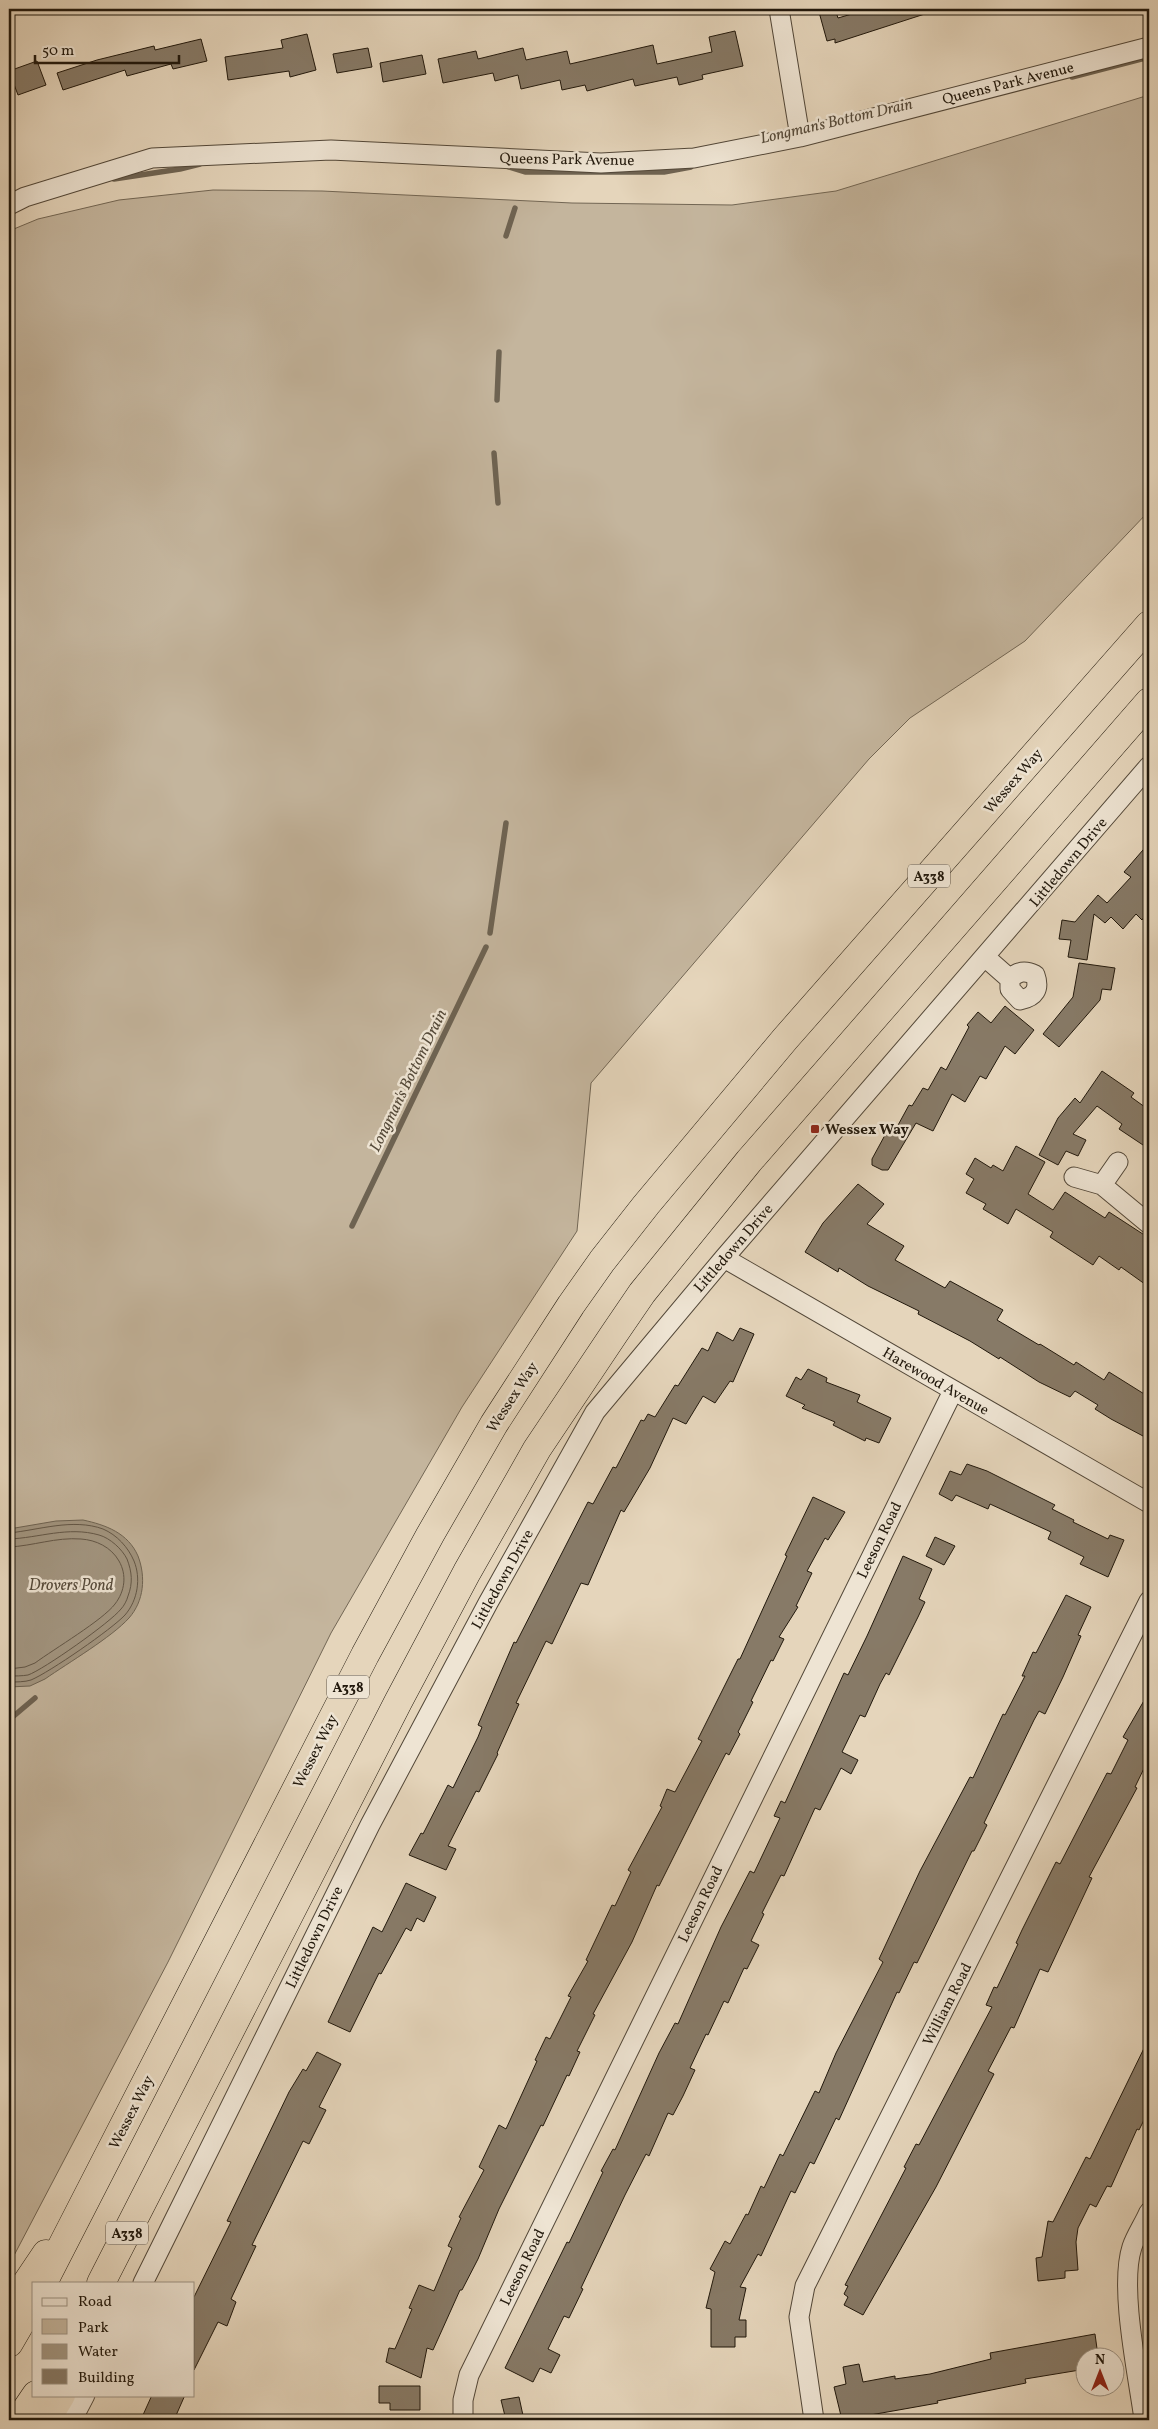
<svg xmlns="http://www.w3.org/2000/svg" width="1158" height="2429" viewBox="0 0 1158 2429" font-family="Vollkorn,serif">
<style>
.green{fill:#c4b59d;stroke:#726654}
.water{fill:#a29580;stroke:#6e6352}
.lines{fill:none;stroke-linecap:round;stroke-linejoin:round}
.shore{stroke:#625646;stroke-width:1}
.stream{stroke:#6e6352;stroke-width:5.5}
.building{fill:#877a67;stroke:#21180c}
.minor-casing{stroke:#524738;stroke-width:21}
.highway-casing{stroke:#21180c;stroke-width:29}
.minor{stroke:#eee4d3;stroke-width:19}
.highway{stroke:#e5d5bb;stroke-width:28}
.poi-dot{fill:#8f2418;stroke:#eee4d3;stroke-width:2}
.labels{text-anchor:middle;stroke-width:5;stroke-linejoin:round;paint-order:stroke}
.shield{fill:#eee4d3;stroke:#5e5548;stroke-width:1}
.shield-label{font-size:14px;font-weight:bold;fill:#21180c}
.street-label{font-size:15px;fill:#21180c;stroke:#eee4d3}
.poi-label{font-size:15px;font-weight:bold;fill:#21180c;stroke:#eee4d3;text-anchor:start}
.water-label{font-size:16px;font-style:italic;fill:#554a3a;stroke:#eee4d3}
</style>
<rect width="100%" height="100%" fill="#e5d5bb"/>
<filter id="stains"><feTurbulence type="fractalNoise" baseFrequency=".004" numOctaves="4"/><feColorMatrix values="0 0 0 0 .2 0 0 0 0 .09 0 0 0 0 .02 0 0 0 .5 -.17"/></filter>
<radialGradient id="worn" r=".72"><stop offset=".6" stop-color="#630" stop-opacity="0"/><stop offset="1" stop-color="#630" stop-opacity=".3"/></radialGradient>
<!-- green -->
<path class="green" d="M 1149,95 L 1149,511 L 1025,641 L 910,718 L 869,759 L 591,1083 L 577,1231 L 462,1407 L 331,1633 L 168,1962 L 9,2265 L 9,231 L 38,219 L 119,200 L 213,190 L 322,191 L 572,203 L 732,205 L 836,191 Z"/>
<!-- water -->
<path class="water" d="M 83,1520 C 106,1525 128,1533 138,1556 C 146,1577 144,1601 129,1618 C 112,1637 68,1663 45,1679 L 30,1686 L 9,1687 L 9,1529 L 56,1521 Z"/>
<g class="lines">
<!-- shore -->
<path class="shore" d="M 9,1533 C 39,1530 73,1518 103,1529 C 117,1535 128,1547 134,1561 C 141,1578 138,1600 125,1615 C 112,1629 50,1672 31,1680 C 25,1682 16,1682 9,1682
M 9,1539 C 39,1538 68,1526 99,1535 C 110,1538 122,1549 127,1559 C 132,1572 133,1583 128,1596 C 127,1600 124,1606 121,1609 C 111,1622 43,1670 28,1675 C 22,1676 15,1676 9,1676
M 9,1547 C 33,1546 56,1537 81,1539 C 96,1540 111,1547 119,1561 C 127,1575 125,1591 115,1604 C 103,1620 54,1649 35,1663 L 25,1667 L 9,1669"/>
<!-- stream -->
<path class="stream" d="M 1072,77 L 1149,57
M 506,166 L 525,172 L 664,172 L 691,167
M 114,179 L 180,169 L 200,164
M 506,236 L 515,208
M 497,400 L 499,352
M 494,453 L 498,503
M 490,933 L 506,823
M 352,1226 L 486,947
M 9,1720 L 35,1698"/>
</g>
<!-- building -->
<path class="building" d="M 830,9 L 835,9 L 838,18 L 869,9 L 934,9 L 934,11 L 835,43 L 835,39 L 827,41 L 819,12 Z
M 735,31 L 743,66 L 702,75 L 703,79 L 679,85 L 677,77 L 635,86 L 633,79 L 587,91 L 585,85 L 562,90 L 560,80 L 521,89 L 518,75 L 495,81 L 493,73 L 443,83 L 438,59 L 476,51 L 478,59 L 523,48 L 526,60 L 567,51 L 570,64 L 653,45 L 657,64 L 712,52 L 709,37 Z
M 307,34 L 316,70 L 290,77 L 289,71 L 228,80 L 225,57 L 283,48 L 281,40 Z
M 201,39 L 207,61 L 173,69 L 171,64 L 127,76 L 125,70 L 63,90 L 57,73 L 97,60 L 154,46 L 155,50 Z
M 368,48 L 372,67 L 337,73 L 333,54 Z
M 422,55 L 426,74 L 383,82 L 380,63 Z
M 37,61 L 46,85 L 18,95 L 9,71 Z
M 1149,843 L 1149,910 L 1142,920 L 1136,914 L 1123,929 L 1111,917 L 1105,923 L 1094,914 L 1087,960 L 1068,957 L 1071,940 L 1059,939 L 1062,920 L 1075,922 L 1098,895 L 1107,903 L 1131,877 L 1124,872 Z
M 1079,963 L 1115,968 L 1111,990 L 1102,989 L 1100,1000 L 1059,1047 L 1043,1034 L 1073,997 Z
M 1005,1006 L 1034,1030 L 1015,1054 L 1005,1046 L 986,1079 L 980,1076 L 965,1102 L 952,1094 L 933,1131 L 916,1123 L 888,1170 L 882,1170 L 872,1165 L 872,1159 L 891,1124 L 897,1127 L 909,1105 L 912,1106 L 923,1088 L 928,1090 L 941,1067 L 946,1070 L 969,1027 L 967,1025 L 978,1012 L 991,1023 Z
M 1102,1071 L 1134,1093 L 1131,1097 L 1149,1110 L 1149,1149 L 1119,1129 L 1122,1124 L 1097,1106 L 1073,1134 L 1086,1140 L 1078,1156 L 1066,1151 L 1058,1165 L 1039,1155 L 1058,1118 L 1075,1098 L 1080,1103 Z
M 1016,1146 L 1045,1162 L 1028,1194 L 1053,1210 L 1065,1192 L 1105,1218 L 1109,1212 L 1149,1238 L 1149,1287 L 1121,1267 L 1119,1270 L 1099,1256 L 1093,1265 L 1050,1237 L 1053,1232 L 1016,1209 L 1008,1224 L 983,1209 L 986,1204 L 966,1193 L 974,1179 L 966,1174 L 975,1158 L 991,1168 L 993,1165 L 1003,1171 Z
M 858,1184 L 884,1204 L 867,1224 L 904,1246 L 895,1260 L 945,1288 L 950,1281 L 1003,1310 L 997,1320 L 1039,1345 L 1040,1344 L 1074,1365 L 1076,1362 L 1104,1380 L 1109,1372 L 1149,1397 L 1149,1425 L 1143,1436 L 1111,1419 L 1095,1409 L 1098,1405 L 1075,1391 L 1070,1397 L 1039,1382 L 1000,1357 L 999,1359 L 970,1341 L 918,1314 L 919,1311 L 868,1286 L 839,1268 L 838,1272 L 805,1252 L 823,1223 Z
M 740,1328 L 754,1334 L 733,1382 L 730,1381 L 715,1403 L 703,1396 L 686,1424 L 673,1418 L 650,1468 L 624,1512 L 621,1510 L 588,1585 L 581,1583 L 552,1644 L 546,1641 L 516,1703 L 519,1704 L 497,1753 L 498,1754 L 479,1792 L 476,1791 L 448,1846 L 456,1849 L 446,1870 L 409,1855 L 421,1833 L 423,1834 L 448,1785 L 453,1788 L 478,1737 L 482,1727 L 478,1725 L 514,1642 L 516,1643 L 588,1502 L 593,1504 L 613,1467 L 616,1468 L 641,1420 L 644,1421 L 648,1414 L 655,1417 L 675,1385 L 678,1386 L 702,1348 L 708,1351 L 717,1332 L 733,1341 Z
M 808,1369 L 827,1378 L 826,1382 L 860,1395 L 857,1402 L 891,1418 L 879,1443 L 866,1438 L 865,1441 L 833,1425 L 835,1422 L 802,1408 L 805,1405 L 786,1396 L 796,1377 L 801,1380 Z
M 967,1464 L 987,1471 L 1055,1505 L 1052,1509 L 1074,1520 L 1073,1522 L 1108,1539 L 1110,1535 L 1124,1540 L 1108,1577 L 1080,1564 L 1084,1557 L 1048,1539 L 1051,1532 L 990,1504 L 988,1509 L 956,1495 L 952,1501 L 939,1494 L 950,1471 L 961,1475 Z
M 813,1497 L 845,1512 L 828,1540 L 825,1538 L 807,1571 L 812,1573 L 796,1606 L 798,1607 L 779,1637 L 784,1639 L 773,1661 L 771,1660 L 751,1701 L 753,1702 L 738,1732 L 740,1734 L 729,1755 L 726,1753 L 705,1794 L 659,1886 L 657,1885 L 632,1942 L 593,2014 L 595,2015 L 577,2051 L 580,2052 L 569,2076 L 567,2075 L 543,2126 L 541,2125 L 499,2209 L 478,2259 L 462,2290 L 460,2290 L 433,2350 L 427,2348 L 421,2378 L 386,2362 L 389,2348 L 395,2349 L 412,2309 L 409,2308 L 419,2285 L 434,2291 L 452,2248 L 448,2246 L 461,2218 L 459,2217 L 484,2170 L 479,2167 L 499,2125 L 506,2129 L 537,2061 L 535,2060 L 546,2037 L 550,2039 L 571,1997 L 568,1996 L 588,1961 L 586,1960 L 612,1905 L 615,1906 L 631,1872 L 628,1870 L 662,1807 L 660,1806 L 667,1789 L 675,1792 L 702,1741 L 698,1739 L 738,1659 L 740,1659 L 787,1556 L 785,1555 Z
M 935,1537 L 955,1546 L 944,1565 L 926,1556 Z
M 903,1556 L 932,1569 L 919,1599 L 925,1602 L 918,1617 L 889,1675 L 886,1673 L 880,1684 L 865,1717 L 860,1715 L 842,1752 L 858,1760 L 851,1774 L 841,1768 L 820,1810 L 815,1808 L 784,1876 L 781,1875 L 762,1913 L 764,1914 L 751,1941 L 759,1945 L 747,1969 L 744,1968 L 728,2003 L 724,2001 L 708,2035 L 706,2034 L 690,2068 L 695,2070 L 683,2096 L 673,2115 L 668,2113 L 649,2156 L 646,2154 L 625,2195 L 581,2288 L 583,2289 L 569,2318 L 564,2316 L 548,2349 L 560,2355 L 551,2373 L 540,2368 L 533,2382 L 505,2368 L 567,2242 L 569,2243 L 603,2172 L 601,2171 L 613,2149 L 615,2150 L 659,2053 L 675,2023 L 678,2024 L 721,1927 L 750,1871 L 754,1873 L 780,1818 L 774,1816 L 781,1801 L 785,1803 L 844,1673 L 848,1675 L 867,1636 Z
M 1066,1595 L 1091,1607 L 1078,1635 L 1081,1636 L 1063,1677 L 1045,1714 L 1039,1711 L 1034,1720 L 984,1823 L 987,1825 L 974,1851 L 972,1851 L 917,1963 L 914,1962 L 899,1993 L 897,1992 L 839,2120 L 836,2118 L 814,2164 L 810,2162 L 795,2193 L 791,2191 L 761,2256 L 758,2254 L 740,2287 L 746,2288 L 739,2320 L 746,2320 L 746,2337 L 735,2337 L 735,2347 L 711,2347 L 711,2309 L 706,2308 L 715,2272 L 710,2269 L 725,2241 L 730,2244 L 746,2214 L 748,2215 L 761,2186 L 764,2188 L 780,2154 L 783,2156 L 815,2091 L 819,2093 L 836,2053 L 883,1962 L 879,1959 L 920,1871 L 970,1777 L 973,1778 L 1003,1714 L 1005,1715 L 1025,1676 L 1022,1676 L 1033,1652 L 1036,1653 Z
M 1149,1692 L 1149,1758 L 1135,1787 L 1137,1788 L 1089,1877 L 1092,1878 L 1048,1972 L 1040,1969 L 1014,2028 L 1011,2027 L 988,2071 L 994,2074 L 936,2187 L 863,2315 L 844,2305 L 848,2297 L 844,2294 L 848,2286 L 845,2285 L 906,2168 L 904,2167 L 916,2144 L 919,2145 L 992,2007 L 986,2005 L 994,1987 L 997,1988 L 1018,1944 L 1016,1943 L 1022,1930 L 1056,1862 L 1060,1864 L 1107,1773 L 1111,1774 L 1128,1740 L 1123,1737 Z
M 406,1883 L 436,1897 L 424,1922 L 417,1918 L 411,1931 L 406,1928 L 381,1974 L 379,1973 L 350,2032 L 328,2022 L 373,1927 L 382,1932 Z
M 1149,2038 L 1149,2110 L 1139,2130 L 1137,2129 L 1111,2187 L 1107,2186 L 1096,2207 L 1090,2204 L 1078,2228 L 1076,2242 L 1078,2270 L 1065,2271 L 1065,2278 L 1038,2281 L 1036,2258 L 1042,2257 L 1048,2221 L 1053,2222 L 1086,2157 L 1090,2159 Z
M 317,2052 L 341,2064 L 319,2107 L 326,2110 L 309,2144 L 303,2141 L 252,2245 L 256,2246 L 231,2299 L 236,2302 L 227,2326 L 218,2322 L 194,2370 L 194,2297 L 231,2222 L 227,2221 L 289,2092 L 303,2069 L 306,2071 Z
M 1095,2334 L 1098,2356 L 1086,2356 L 1086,2369 L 1025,2379 L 1026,2383 L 937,2401 L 938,2403 L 842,2420 L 834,2387 L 846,2384 L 843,2367 L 859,2364 L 863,2382 L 895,2376 L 895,2379 L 930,2374 L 991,2359 L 990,2353 Z
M 379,2386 L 420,2386 L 420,2410 L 390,2410 L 390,2403 L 379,2403 Z
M 152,2395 L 185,2395 L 174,2420 L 155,2420 L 143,2415 Z
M 519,2397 L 524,2420 L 506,2420 L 501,2400 Z"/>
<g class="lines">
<!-- minor casing -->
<g class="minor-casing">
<path id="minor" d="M 779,9 L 800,137
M 9,205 L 25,197 L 152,158 L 331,150 L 601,163 L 694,158 L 800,137 L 1149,47
M 985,957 L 1010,979 C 1018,971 1025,970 1035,975 C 1040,989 1035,997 1020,1000 L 1010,989 L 1010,979
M 1074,1177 L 1102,1185 L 1149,1224
M 1102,1185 L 1118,1162
M 724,1258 L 1149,1503
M 143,2283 L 370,1825 L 488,1603 L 595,1412 L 724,1258 L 1149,766
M 1144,2419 C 1138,2375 1119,2287 1132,2247 C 1136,2235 1144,2224 1149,2212
M 72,2420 L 85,2395
M 463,2420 L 463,2400 L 469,2375 L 953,1391
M 814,2420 L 799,2317 L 805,2286 L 1149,1601"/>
</g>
<!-- highway casing -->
<g class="highway-casing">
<path id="highway" d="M 43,2283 L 365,1655 L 430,1535 L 494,1424 L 571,1305 L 602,1261 L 646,1205 L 785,1039 L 1149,625
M 101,2283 L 398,1702 L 467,1572 L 537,1449 L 614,1334 L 642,1293 L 749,1161 L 1149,702
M 9,2309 L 46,2254
M 9,2343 L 34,2300
M 19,2420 L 36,2395
M 46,2420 L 61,2395"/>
</g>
<!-- minor -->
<use href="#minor" class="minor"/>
<!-- highway -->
<use href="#highway" class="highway"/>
</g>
<!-- markers -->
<rect class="poi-dot" x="810" y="1124" width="10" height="10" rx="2.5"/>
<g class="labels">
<!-- shield labels -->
<g class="shield">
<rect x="908" y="864.5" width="42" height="23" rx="4"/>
<rect x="327" y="1675.5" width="42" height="23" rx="4"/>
<rect x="106" y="2221.5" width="42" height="23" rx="4"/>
</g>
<g class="shield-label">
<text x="929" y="881">A338</text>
<text x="348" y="1692">A338</text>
<text x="127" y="2238">A338</text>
</g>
<!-- street labels -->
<g class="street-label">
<text transform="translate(1008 83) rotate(-14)" y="5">Queens Park Avenue</text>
<text transform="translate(567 159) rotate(1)" y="5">Queens Park Avenue</text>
<text transform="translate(1013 781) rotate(-49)" y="5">Wessex Way</text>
<text transform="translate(1068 862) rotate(-50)" y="5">Littledown Drive</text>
<text transform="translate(733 1248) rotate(-49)" y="5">Littledown Drive</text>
<text transform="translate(936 1381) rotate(30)" y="5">Harewood Avenue</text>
<text transform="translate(512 1397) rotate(-57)" y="5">Wessex Way</text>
<text transform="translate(879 1540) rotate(-64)" y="5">Leeson Road</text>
<text transform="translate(502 1579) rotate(-61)" y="5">Littledown Drive</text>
<text transform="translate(315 1751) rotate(-63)" y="5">Wessex Way</text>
<text transform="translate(700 1904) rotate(-64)" y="5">Leeson Road</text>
<text transform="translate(314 1937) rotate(-64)" y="5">Littledown Drive</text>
<text transform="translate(947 2004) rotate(-63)" y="5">William Road</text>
<text transform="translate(131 2112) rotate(-63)" y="5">Wessex Way</text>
<text transform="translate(522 2267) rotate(-64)" y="5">Leeson Road</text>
</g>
<!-- poi labels -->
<g class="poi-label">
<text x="825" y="1134">Wessex Way</text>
</g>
<!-- water labels -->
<g class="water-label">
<text transform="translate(836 120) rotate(-13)" y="6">Longman's Bottom Drain</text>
<text transform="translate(407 1080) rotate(-64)" y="6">Longman's Bottom Drain</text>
<text x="71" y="1590">Drovers Pond</text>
</g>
</g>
<!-- margin -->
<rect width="1158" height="2429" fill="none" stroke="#e5d5bb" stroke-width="30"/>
<rect x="10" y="10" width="1138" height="2409" fill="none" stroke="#21180c" stroke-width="2.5"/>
<rect x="15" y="15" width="1128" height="2399" fill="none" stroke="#21180c"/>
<!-- legend -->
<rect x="32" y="2282" width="162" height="115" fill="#eee4d3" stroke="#9c9283"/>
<rect x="42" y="2298" width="25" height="8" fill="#eee4d3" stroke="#9c9283"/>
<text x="78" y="2306" font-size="15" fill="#21180c">Road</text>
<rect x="42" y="2319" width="25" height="15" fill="#c4b59d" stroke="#9c9283"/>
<text x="78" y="2332" font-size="15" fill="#21180c">Park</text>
<rect x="42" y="2344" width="25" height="15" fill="#a29580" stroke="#9c9283"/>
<text x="78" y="2356" font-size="15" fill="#21180c">Water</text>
<rect x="42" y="2369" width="25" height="15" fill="#877a67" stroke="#9c9283"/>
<text x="78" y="2382" font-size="15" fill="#21180c">Building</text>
<!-- north arrow -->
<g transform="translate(1100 2372)"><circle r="24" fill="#eee4d3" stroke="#9c9283"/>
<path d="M0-4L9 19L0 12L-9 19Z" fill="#8f2418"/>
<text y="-8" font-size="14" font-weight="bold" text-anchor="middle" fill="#21180c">N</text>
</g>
<!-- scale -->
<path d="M35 55v8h144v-8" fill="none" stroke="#21180c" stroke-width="2.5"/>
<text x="42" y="55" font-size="15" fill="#21180c" stroke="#eee4d3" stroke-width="4" paint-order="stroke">50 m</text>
<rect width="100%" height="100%" filter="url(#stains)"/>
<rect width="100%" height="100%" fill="url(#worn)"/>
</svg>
